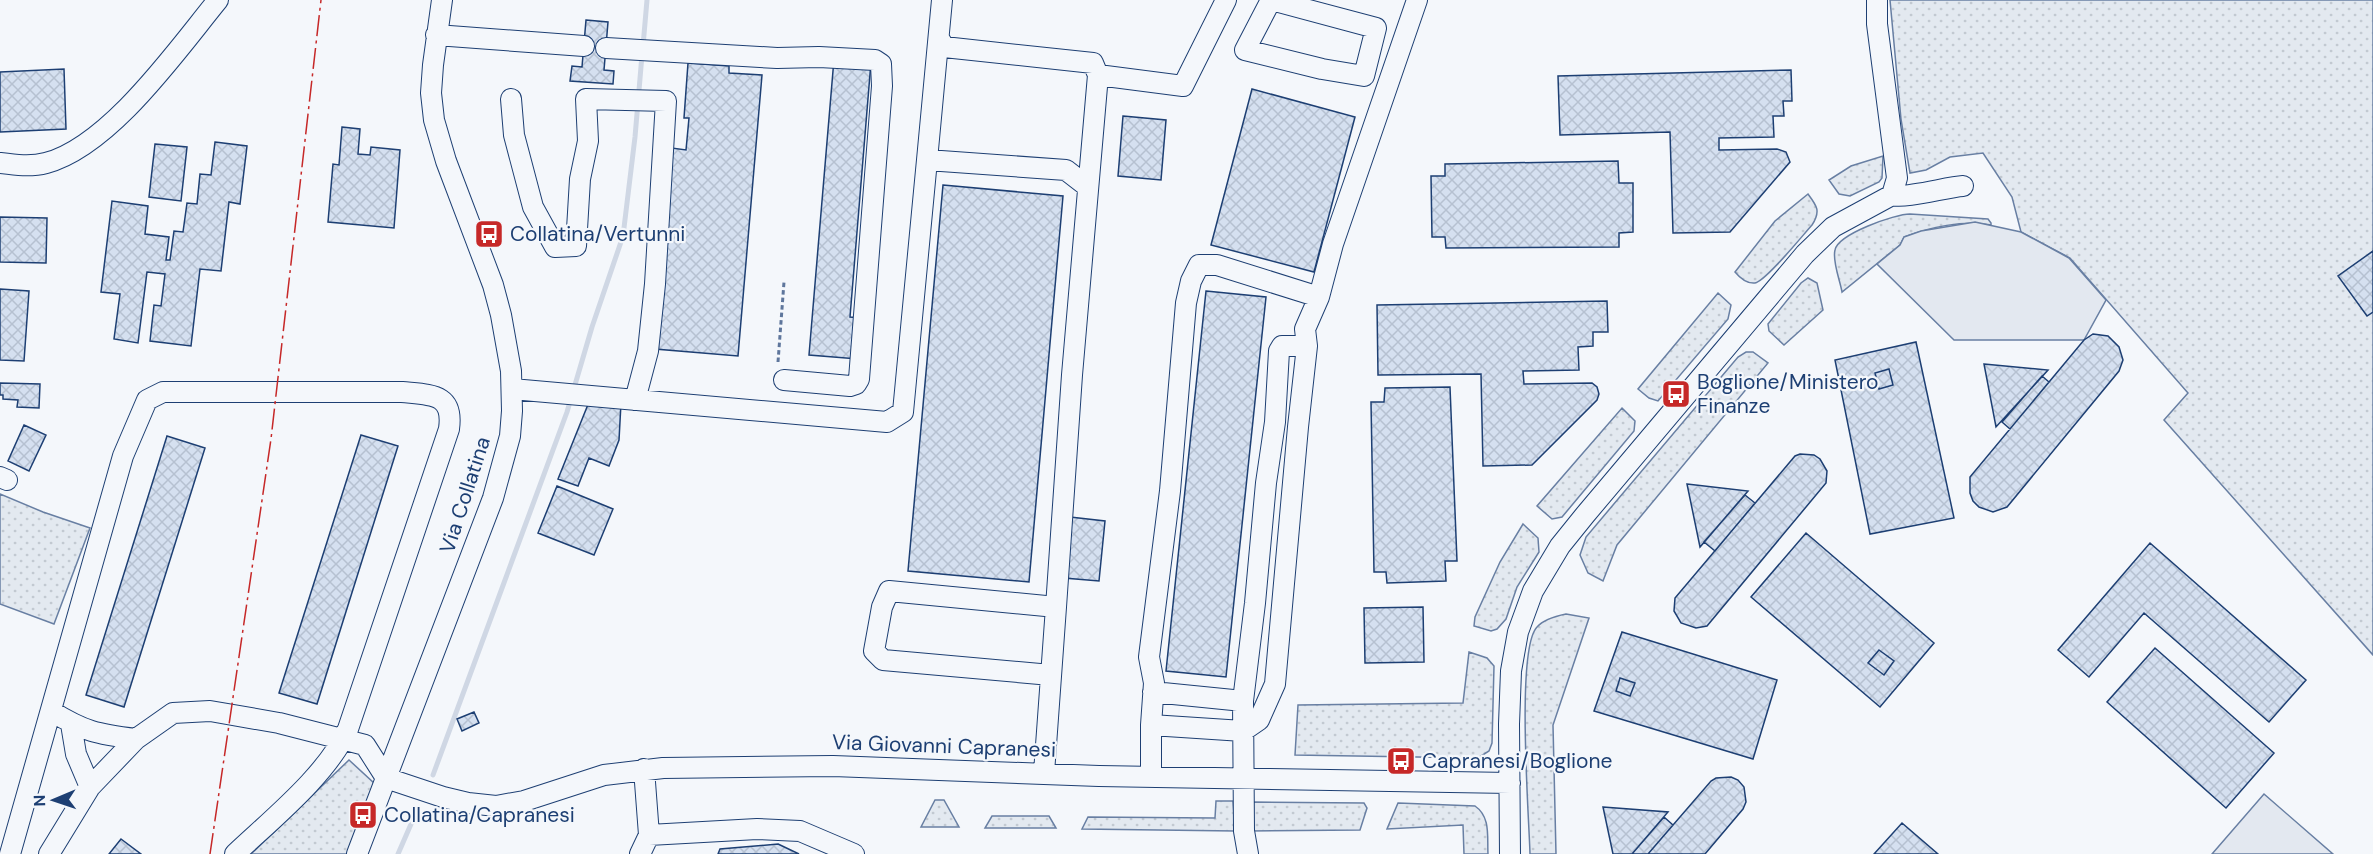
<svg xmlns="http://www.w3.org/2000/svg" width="2373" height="854" viewBox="0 0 2373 854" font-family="'DM Sans',sans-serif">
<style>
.grass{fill:url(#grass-dots);stroke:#687fa3;stroke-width:1.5}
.parking{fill:#e3e8f0;stroke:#687fa3;stroke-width:1.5}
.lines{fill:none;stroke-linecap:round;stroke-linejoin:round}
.stream{stroke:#cfd7e4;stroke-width:5}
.building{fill:url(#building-cross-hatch);stroke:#1d3f73;stroke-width:1.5}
.minor-casing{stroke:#1d3f73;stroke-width:22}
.path{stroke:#5e769c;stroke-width:3;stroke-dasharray:4.5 3;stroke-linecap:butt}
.minor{stroke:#f4f7fb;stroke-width:20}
.power{stroke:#c62828;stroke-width:1.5;stroke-dasharray:21 4.5 3 4.5;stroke-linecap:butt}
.labels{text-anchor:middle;stroke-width:4.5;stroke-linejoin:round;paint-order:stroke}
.poi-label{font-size:21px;fill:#1d3f73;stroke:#f4f7fb;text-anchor:start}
.street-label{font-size:21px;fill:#1d3f73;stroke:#f4f7fb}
</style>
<defs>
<pattern id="grass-dots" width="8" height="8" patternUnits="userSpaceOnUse" patternTransform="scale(1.5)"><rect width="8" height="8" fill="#e3e9f0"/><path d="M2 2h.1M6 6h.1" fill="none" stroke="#c2c9d1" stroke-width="1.8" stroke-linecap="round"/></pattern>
<pattern id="building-cross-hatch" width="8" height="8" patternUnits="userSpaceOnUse" patternTransform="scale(1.5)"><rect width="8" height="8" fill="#d5e0f0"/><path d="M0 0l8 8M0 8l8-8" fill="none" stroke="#b6c1d1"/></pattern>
</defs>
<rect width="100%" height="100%" fill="#f4f7fb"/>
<!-- grass -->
<path class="grass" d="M 1890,0 L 2373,0 L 2373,655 L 2164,420 L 2188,393 L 2070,258 L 2021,232 L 2012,197 L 1983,153 L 1950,157 L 1926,170 L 1910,173 L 1901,119 Z
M 1883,156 L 1882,178 L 1879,182 L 1850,196 L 1839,194 L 1829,180 L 1851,166 Z
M 1808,194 C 1817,206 1821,211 1812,225 C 1802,236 1766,281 1755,283 C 1746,284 1740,278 1735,272 L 1775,221 Z
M 1910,214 L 1988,219 L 1991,223 L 1991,225 C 1963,220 1930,227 1904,237 L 1900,245 L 1842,292 C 1840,280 1832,261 1835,250 C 1838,234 1895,214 1910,214 Z
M 1808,278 L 1817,283 L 1823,310 L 1784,345 L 1769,331 L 1768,324 L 1801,283 Z
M 1718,293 L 1731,305 L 1728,319 L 1658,401 L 1649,398 L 1638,389 Z
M 1746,352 L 1753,352 L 1768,363 L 1617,545 L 1603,581 L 1588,573 L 1580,555 L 1586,537 L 1738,357 Z
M 1622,408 L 1635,421 L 1634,431 L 1562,517 L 1552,519 L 1537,506 Z
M 0,494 L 43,512 L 90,528 L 54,624 L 0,604 Z
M 1523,524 L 1538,538 L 1539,552 L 1517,587 L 1506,619 L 1497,629 L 1491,631 L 1474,626 L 1475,617 L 1500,562 Z
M 1566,614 L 1589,618 L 1553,725 L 1556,854 L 1530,854 C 1529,816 1516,649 1537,627 C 1544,619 1556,616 1566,614 Z
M 1469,652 L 1487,658 L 1494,666 L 1492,743 L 1489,751 L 1478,758 L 1295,755 L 1298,705 L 1463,703 Z
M 349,760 L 375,784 L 347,854 L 251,854 Z
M 935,800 L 944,800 L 959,827 L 921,827 Z
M 1216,801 L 1233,801 L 1235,831 L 1082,829 L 1088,817 L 1215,818 Z
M 1254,802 L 1364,803 L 1367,808 L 1360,830 L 1249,831 L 1252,804 Z
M 1398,803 L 1475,806 C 1491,817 1487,837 1488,854 L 1464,854 L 1463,825 L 1387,829 Z
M 992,816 L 1049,816 L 1056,828 L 985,828 Z"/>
<!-- parking -->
<path class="parking" d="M 1975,222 L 2021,232 L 2069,258 L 2106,300 L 2084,340 L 1954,340 L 1877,264 L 1900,245 L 1904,237 L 1921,231 Z
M 2264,794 L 2333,854 L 2212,854 Z"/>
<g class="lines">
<!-- stream -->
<path class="stream" d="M 643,46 L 647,0
M 433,775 L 567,412 L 592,327 L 623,236 L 635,137 L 642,55
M 398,854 L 418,808"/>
</g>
<!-- building -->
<path class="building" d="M 586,20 L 608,22 L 604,70 L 614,71 L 613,84 L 570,81 L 572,66 L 582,67 Z
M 834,59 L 871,62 L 850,317 L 861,318 L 858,359 L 809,355 Z
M 688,63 L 729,66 L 729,73 L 762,75 L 738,356 L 655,349 L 672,148 L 686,150 L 689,118 L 684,118 Z
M 64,69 L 66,129 L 0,132 L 0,72 Z
M 1791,70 L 1792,101 L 1783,101 L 1784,116 L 1773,116 L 1774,137 L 1719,138 L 1719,150 L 1777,149 L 1786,152 L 1790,162 L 1730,232 L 1673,233 L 1670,132 L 1560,135 L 1558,76 Z
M 1252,89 L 1355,117 L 1314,272 L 1211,245 Z
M 1123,116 L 1166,120 L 1161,180 L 1118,176 Z
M 342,127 L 360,129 L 358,154 L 370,155 L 371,147 L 400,150 L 394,228 L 328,222 L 333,164 L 339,165 Z
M 215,142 L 247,146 L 240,204 L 229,202 L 221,271 L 200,269 L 191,346 L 150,341 L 154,305 L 161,306 L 165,274 L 147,272 L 138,343 L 114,339 L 120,294 L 101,292 L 112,201 L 148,206 L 145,234 L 169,237 L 166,260 L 170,260 L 174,231 L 183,232 L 187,203 L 197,204 L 200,174 L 211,175 Z
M 155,144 L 187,147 L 181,201 L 149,197 Z
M 1618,161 L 1619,183 L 1633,183 L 1633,232 L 1619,233 L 1619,247 L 1446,248 L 1445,237 L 1432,237 L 1431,176 L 1445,176 L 1445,164 Z
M 943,185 L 1063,196 L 1029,582 L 908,571 Z
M 0,217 L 47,218 L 46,263 L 0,262 Z
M 2373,251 L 2373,312 L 2367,316 L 2338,276 Z
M 0,289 L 29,291 L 24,361 L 0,360 Z
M 1206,291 L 1266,297 L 1226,677 L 1166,671 Z
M 1607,301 L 1608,332 L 1593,332 L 1593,346 L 1578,347 L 1579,370 L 1523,371 L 1524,384 L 1592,383 L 1597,387 L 1599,394 L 1597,400 L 1532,465 L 1483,466 L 1481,374 L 1378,375 L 1377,305 Z
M 2093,334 L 2108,336 L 2119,347 L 2123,360 L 2119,371 L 2007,507 L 1993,512 L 1979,507 L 1973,501 L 1970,493 L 1970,477 L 2084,340 Z
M 1916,342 L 1954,518 L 1870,534 L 1835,360 Z
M 1984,364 L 2048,370 L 1996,427 Z
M 1889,369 L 1893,385 L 1879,389 L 1875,373 Z
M 2042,376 L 2049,382 L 2010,429 L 2002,422 Z
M 0,383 L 40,384 L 39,408 L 17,407 L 18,400 L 3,399 L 3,395 L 0,395 Z
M 1450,387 L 1457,561 L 1445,561 L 1446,581 L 1387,583 L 1386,572 L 1374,572 L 1371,402 L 1384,402 L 1385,388 Z
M 589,402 L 621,403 L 619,440 L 609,466 L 589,458 L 578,486 L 558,479 Z
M 24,425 L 46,435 L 29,471 L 8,461 Z
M 361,435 L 398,446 L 317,704 L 279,693 Z
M 167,436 L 205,448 L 124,707 L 86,695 Z
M 1800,454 L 1814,455 L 1820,459 L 1827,471 L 1826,483 L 1707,626 L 1696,628 L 1681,623 L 1674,611 L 1675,598 L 1795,456 Z
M 1687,484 L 1748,491 L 1700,547 Z
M 557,486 L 613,509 L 594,555 L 538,533 Z
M 1745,495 L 1755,503 L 1715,551 L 1704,542 Z
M 1070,517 L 1105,521 L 1099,581 L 1064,578 Z
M 1806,533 L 1934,643 L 1880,707 L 1751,597 Z
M 2150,543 L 2306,680 L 2269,722 L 2144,613 L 2089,677 L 2058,650 Z
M 1423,607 L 1424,662 L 1365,663 L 1364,608 Z
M 1622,632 L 1777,680 L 1753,759 L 1594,711 Z
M 2155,648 L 2274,753 L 2226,808 L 2107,702 Z
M 1879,650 L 1894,661 L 1884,675 L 1868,663 Z
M 1620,678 L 1635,683 L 1630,696 L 1616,691 Z
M 474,712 L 479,723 L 462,731 L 457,719 Z
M 1731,777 L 1738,780 L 1744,787 L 1746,802 L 1743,809 L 1705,854 L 1648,854 L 1711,781 L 1716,778 Z
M 1603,807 L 1668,812 L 1632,854 L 1613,854 Z
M 1664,817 L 1673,825 L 1648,854 L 1632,854 Z
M 1902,823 L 1938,854 L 1874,854 Z
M 121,839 L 141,854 L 109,854 Z
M 778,844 L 799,854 L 718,854 L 720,849 Z"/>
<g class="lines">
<!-- minor casing -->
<g class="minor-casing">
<path id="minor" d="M 942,0 L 927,160 L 1066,170 L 1088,187
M 1271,0 L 1376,28 L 1364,76 L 1322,69 L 1245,50 Z
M 436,35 L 584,46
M 939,38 L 944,47 L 1093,63 L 1098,75
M 606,48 L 777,58 L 819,57 L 875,60 L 881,64 L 882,86 L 859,379 L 856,384 L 850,386 L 784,380
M 511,99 L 514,135 L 533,207 L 555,247 L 576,246 L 580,179 L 588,141 L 586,99 L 666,101 L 655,284 L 648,351 L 635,400
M 0,163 C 15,165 31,167 46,163 C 110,146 177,50 218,0
M 1892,195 C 1904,199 1947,187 1963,186
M 1319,297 L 1217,265 L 1199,265 L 1191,281 L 1186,303 L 1170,491 L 1149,657 L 1154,683 L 1151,725 L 1243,731 L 1259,720 L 1275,684 L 1298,427 L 1307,346 L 1305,329 L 1319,297 L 1333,244 L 1417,0
M 512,389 L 887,422 L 903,412 L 927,160
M 0,477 L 7,480
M 1056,607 L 1072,375 L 1098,75 L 1183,86 L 1226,0
M 1153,692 L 1243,701
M 51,711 C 85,732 97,734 136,739
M 71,724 L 76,754 L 90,787
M 1044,773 C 1048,717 1052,662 1056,607 L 889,591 L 882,607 L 874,651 L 883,660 L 1051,675
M 1151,777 L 1151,725
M 386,778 L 443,797 L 468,803 L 496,806 L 524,801 L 604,775 L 663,768 L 833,766 L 1099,776 L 1510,783
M 649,835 L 757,829 L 800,831 L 854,854
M 10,854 L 123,456 L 147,400 L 163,392 L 402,392 C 431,395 454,393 449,429 L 348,729 C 327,775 272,819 235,854
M 49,854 L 90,787 L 136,739 L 173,713 L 210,711 L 279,723 L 365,745 L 386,778
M 357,854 L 493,498 L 510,436 L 512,411 L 511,371 L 501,315 L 493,285 L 446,161 L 434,120 L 431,93 L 433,65 L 442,0
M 640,854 L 649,835 L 644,769
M 1248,854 L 1244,831 L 1243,701 L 1255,603 L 1266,483 L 1275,422 L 1279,351 L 1282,346 L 1307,346
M 1510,854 L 1509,724 L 1511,671 L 1518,632 L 1533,591 L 1560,546 L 1585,515 L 1805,254 L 1833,227 L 1892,195 L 1897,178 L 1877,24 L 1877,0"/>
</g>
<!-- path -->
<path class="path" d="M 778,362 L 784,282"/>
<!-- minor -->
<use href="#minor" class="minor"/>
<!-- power -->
<path class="power" d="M 210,854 L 271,439 L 321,0"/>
</g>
<!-- icons -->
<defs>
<g id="bus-square" transform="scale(1.5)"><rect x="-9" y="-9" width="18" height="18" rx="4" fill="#c62828" stroke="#f4f7fb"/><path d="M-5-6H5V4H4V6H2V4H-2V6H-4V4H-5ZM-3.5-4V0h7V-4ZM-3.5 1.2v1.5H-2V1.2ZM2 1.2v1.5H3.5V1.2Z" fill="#fff"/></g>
</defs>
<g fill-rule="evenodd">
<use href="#bus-square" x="489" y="234"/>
<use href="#bus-square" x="1676" y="394"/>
<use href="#bus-square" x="1401" y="761"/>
<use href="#bus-square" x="363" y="815"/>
</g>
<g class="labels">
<!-- poi labels -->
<g class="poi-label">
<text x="510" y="241">Collatina/Vertunni</text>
<text x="1697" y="389">Boglione/Ministero<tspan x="1697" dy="24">Finanze</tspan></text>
<text x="1422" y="768">Capranesi/Boglione</text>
<text x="384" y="822">Collatina/Capranesi</text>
</g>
<!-- street labels -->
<g class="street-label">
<text transform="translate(465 495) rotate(-72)" y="7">Via Collatina</text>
<text transform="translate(944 746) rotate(2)" y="7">Via Giovanni Capranesi</text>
</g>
</g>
<!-- north arrow -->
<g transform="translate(54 800) rotate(268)" stroke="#f4f7fb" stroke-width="4.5" paint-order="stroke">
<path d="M0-4.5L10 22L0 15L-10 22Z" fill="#1d3f73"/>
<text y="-9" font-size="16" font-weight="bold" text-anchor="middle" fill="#1d3f73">N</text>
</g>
</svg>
